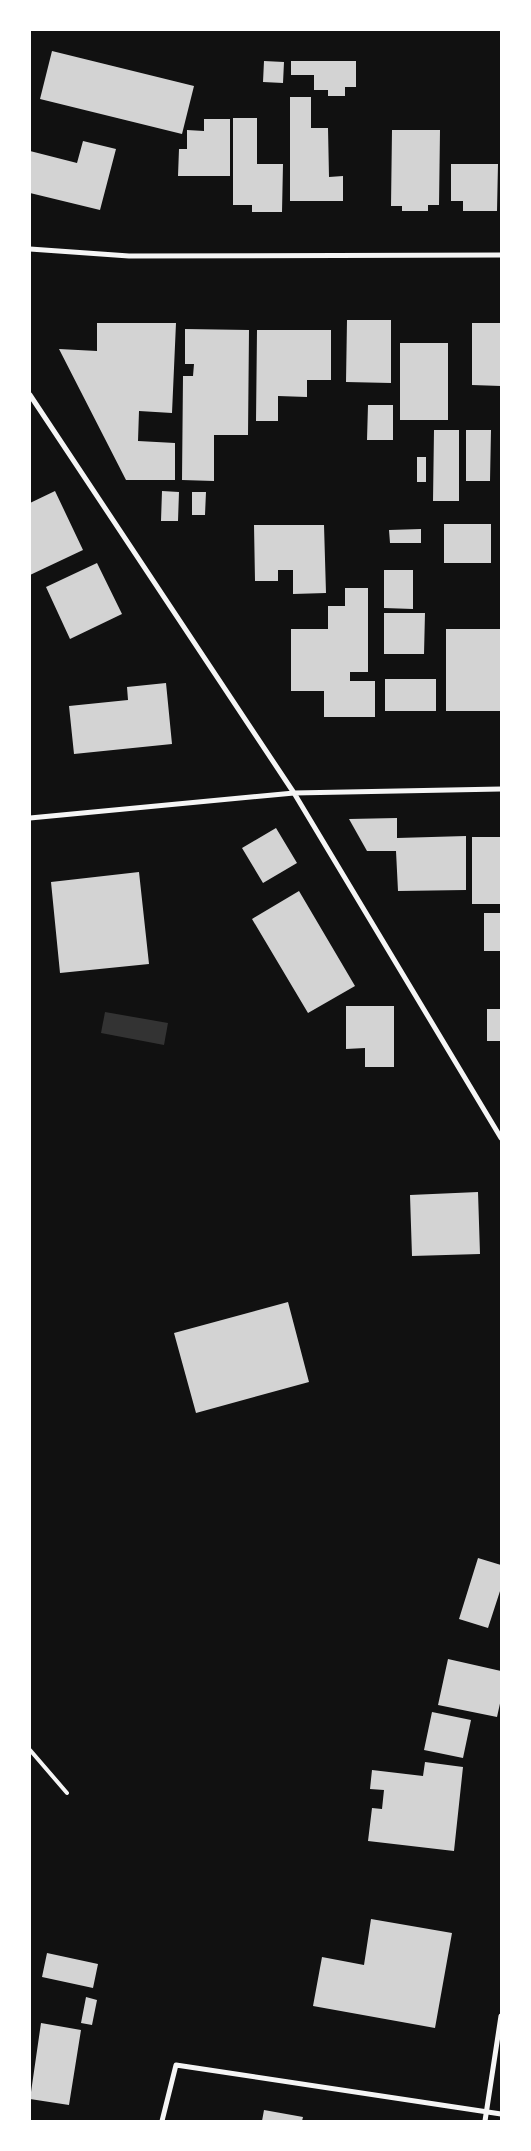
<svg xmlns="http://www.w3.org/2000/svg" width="531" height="2151" viewBox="0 0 531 2151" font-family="'Fira Sans Condensed',sans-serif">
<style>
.water{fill:#333}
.building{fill:#d3d3d3}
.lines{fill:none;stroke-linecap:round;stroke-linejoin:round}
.service{stroke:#f5f5f5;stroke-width:4}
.minor{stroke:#f5f5f5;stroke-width:5}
</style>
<rect width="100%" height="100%" fill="#111"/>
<!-- water -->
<path class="water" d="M 105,1012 L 168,1023 L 164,1045 L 101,1033 Z"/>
<!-- building -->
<path class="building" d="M 52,51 L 194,86 L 182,134 L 40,99 Z
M 264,61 L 284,62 L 283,83 L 263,82 Z
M 291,61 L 356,61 L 356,87 L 345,87 L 345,96 L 328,96 L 328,90 L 314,90 L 314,75 L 291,75 Z
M 290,97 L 311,97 L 311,128 L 328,128 L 329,177 L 343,176 L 343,201 L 290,201 Z
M 233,118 L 257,118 L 257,164 L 283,164 L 282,212 L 252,212 L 252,205 L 233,205 Z
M 204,119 L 230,119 L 230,176 L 178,176 L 179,149 L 187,149 L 187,130 L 204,131 Z
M 392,130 L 440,130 L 439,205 L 428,205 L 428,211 L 402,211 L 402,206 L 391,206 Z
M 83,141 L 116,149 L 100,210 L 30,193 L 30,151 L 77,163 Z
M 451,164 L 498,164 L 497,211 L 463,211 L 463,201 L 451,201 Z
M 347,320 L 391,320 L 391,383 L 346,382 Z
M 97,323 L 176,323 L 172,413 L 139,411 L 138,441 L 175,443 L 175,480 L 126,480 L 59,349 L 97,351 Z
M 472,323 L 501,323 L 501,386 L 472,385 Z
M 185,329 L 249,330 L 248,435 L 214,435 L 214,481 L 182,480 L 183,376 L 193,376 L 194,364 L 185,364 Z
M 257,330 L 331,330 L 331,380 L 307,380 L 307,397 L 278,396 L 278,421 L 256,421 Z
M 400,343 L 448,343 L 448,420 L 400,420 Z
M 368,405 L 393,405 L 393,440 L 367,440 Z
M 434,430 L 459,430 L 459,501 L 433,501 Z
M 466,430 L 491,430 L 490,481 L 466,481 Z
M 417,457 L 426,457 L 426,482 L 417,482 Z
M 55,491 L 83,550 L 30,575 L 30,503 Z
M 162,491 L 179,492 L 178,521 L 161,521 Z
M 192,492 L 206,492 L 205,515 L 192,515 Z
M 444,524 L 491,524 L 491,563 L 444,563 Z
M 254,525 L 324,525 L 326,593 L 293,594 L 293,570 L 278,570 L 278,581 L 255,581 Z
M 421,529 L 421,543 L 390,543 L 389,530 Z
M 97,563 L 122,614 L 70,639 L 46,587 Z
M 384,570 L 413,570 L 413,609 L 384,608 Z
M 345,588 L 368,588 L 368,672 L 350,672 L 350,681 L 375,681 L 375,717 L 324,717 L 324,691 L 291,691 L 291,629 L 328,629 L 328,606 L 345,606 Z
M 384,613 L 425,613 L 424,654 L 384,654 Z
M 446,629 L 500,629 L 500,711 L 446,711 Z
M 385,679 L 436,679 L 436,711 L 385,711 Z
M 166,683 L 172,744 L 74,754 L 69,706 L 128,700 L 127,687 Z
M 397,818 L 397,838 L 466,836 L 466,890 L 398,891 L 396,851 L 367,851 L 349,819 Z
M 276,828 L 297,863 L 263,883 L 242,848 Z
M 472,837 L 501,837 L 501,904 L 472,904 Z
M 139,872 L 149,964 L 60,973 L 51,882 Z
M 299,891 L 355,986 L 308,1013 L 252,919 Z
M 484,913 L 501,913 L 501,951 L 484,951 Z
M 346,1006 L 394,1006 L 394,1067 L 365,1067 L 365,1048 L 346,1049 Z
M 487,1009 L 501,1009 L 501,1041 L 487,1041 Z
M 478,1192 L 480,1254 L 412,1256 L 410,1195 Z
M 288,1302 L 309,1382 L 196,1413 L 174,1333 Z
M 478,1558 L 501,1565 L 501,1588 L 488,1628 L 459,1619 Z
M 448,1659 L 501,1671 L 501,1699 L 497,1717 L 438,1705 Z
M 432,1712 L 471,1720 L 463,1758 L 424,1750 Z
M 425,1762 L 463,1767 L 454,1851 L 368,1841 L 372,1808 L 382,1809 L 384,1790 L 370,1789 L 372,1770 L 423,1776 Z
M 371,1919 L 452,1933 L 435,2028 L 313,2006 L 322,1957 L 364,1965 Z
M 47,1953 L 98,1964 L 93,1988 L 42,1977 Z
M 86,1997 L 97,2000 L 92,2025 L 81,2023 Z
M 41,2023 L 81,2030 L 69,2105 L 30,2099 Z
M 264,2110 L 303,2117 L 302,2121 L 262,2121 Z"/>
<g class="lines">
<!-- service -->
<path class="service" d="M 30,1750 L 67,1793"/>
<!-- minor -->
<path class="minor" d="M 30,249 L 129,256 L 501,255
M 30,395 L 294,793 L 501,1138
M 30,818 L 294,793 L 501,789
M 162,2121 L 176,2065 L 501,2114
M 485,2121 L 501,2016"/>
</g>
<!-- border -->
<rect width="531" height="2151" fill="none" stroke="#ffffff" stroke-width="62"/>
</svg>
